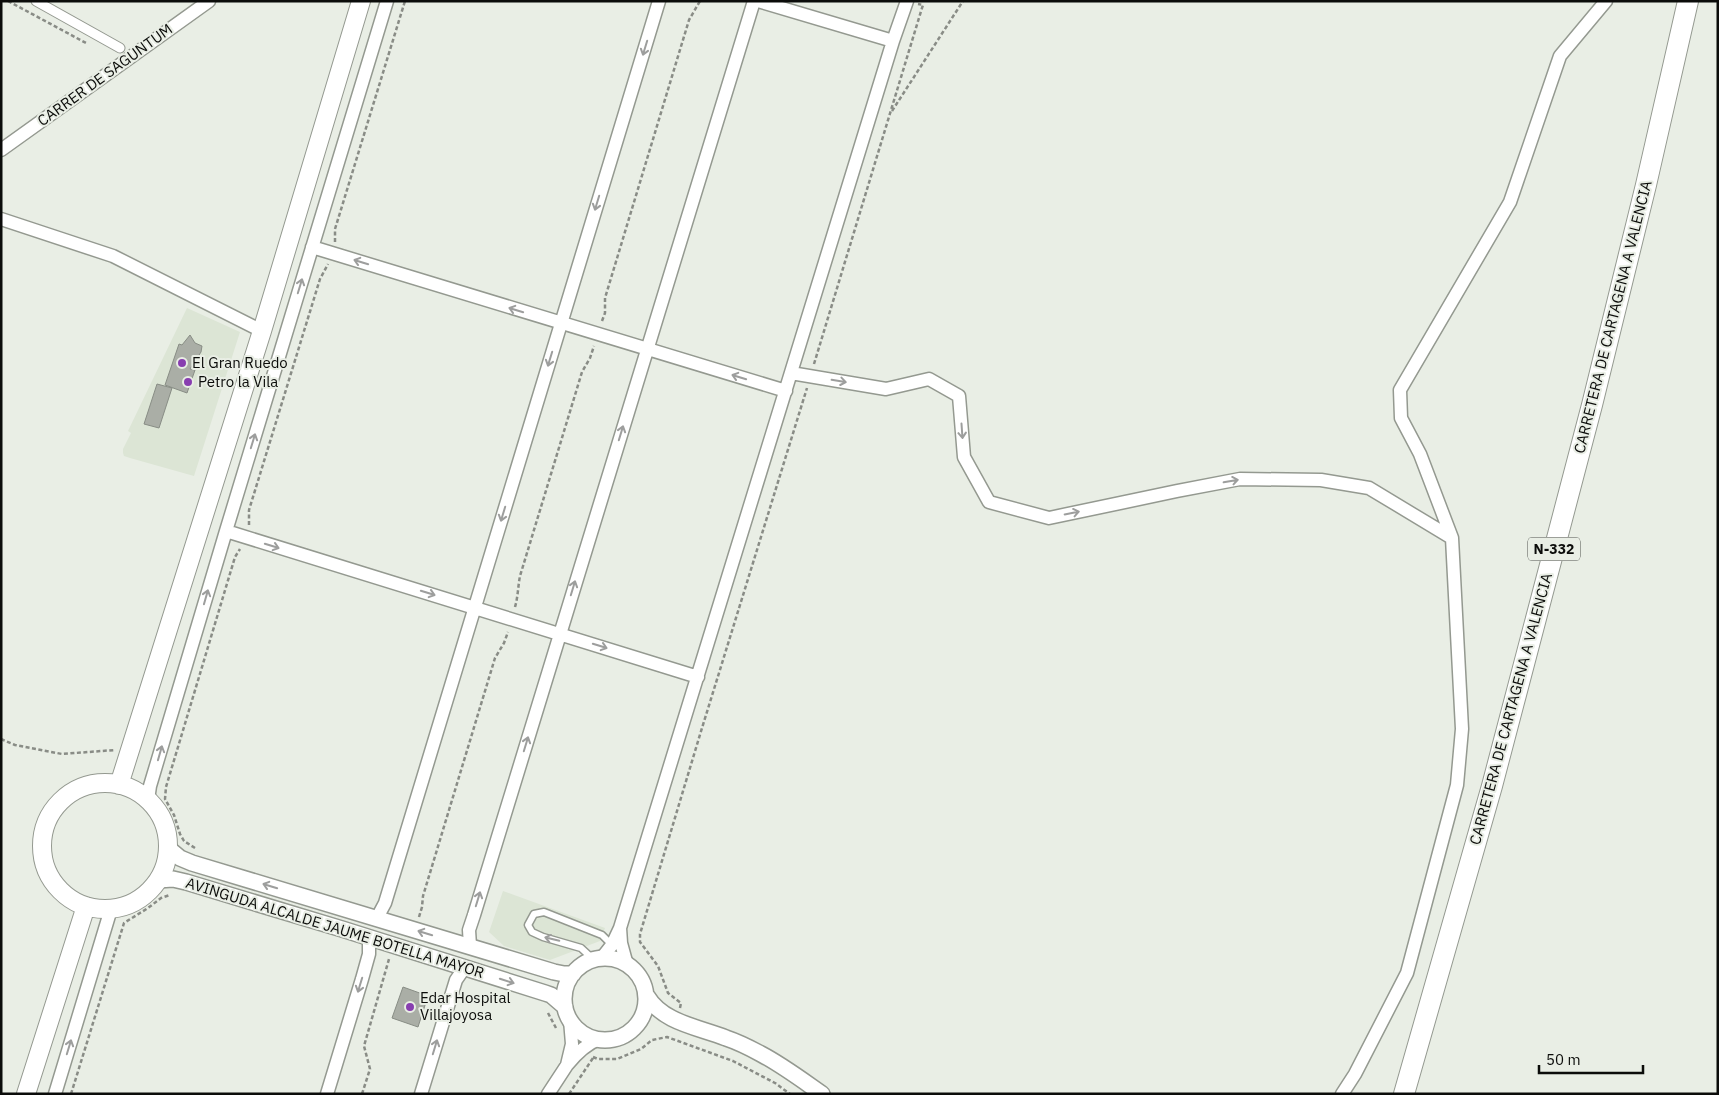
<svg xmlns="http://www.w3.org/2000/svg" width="1719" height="1095" viewBox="0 0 1719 1095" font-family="'IBM Plex Sans',sans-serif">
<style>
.built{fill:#dce5d5}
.building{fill:#aaaea6;stroke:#888d85}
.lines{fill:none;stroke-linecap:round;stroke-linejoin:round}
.service-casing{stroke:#949990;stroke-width:9}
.pedestrian-casing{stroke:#949990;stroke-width:11}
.minor-casing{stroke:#949990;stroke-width:15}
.tertiary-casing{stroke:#949990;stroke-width:18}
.secondary-casing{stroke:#949990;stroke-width:20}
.trunk-casing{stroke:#949990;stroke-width:22}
.path{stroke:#898c86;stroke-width:2.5;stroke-dasharray:4 2.5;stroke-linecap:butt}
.service{stroke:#fff;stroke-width:6}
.pedestrian{stroke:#fff;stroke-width:9}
.minor{stroke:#fff;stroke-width:12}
.tertiary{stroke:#fff;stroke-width:15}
.secondary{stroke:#fff;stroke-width:18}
.trunk{stroke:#fff;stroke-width:20}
.oneway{stroke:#9d9e9d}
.poi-dot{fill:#883eb0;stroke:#e9eee5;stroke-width:2}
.labels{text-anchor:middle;stroke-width:4;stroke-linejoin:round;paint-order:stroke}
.shield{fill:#e9eee5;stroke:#4e504c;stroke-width:1}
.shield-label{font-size:14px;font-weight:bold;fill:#0b0c0a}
.street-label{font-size:15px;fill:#0b0c0a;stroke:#e9eee5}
.poi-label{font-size:15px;fill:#0b0c0a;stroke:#e9eee5;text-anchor:start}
</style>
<rect width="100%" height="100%" fill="#e9eee5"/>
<!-- built -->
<path class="built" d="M 187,308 L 240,332 L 194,476 L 130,458 L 124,456 L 123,453 L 123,449 L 131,433 L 128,431 Z
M 503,891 L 605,928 L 600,941 L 550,960 L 504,946 L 489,932 Z"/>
<!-- building -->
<path class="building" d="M 190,335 L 195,343 L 202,346 L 201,352 L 190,369 L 195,370 L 187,393 L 165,385 L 179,344 L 182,345 Z
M 157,384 L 172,388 L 159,428 L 144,424 Z
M 403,987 L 428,996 L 418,1027 L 392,1018 Z"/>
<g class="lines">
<!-- service casing -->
<g class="service-casing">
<path id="service" d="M 594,960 L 581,948 L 543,937 L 532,932 L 528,925 L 534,914 L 544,912 L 602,935 L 612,945"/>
</g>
<!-- pedestrian casing -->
<g class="pedestrian-casing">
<path id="pedestrian" d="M 36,1 L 120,48"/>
</g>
<!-- minor casing -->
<g class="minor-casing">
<path id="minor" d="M 758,1 L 893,41
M 1,150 L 209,1
M 1,219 L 113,256 L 262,331
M 312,247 L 786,391
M 791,373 L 886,389 L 929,379 L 959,396 L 964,457 L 989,502 L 1049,518 L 1177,491 L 1240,479 L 1321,480 L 1369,488 L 1452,538
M 226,531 L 698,677
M 148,800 L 150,786 L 226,531 L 387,1
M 377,918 L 385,903 L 659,1
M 620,928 L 893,41 L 907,1
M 470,946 L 469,930 L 474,915 L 754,1
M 601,959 L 612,945 L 620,928 L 621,943 L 627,965
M 570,1020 L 572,1044 L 567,1065 C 576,1054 586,1044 599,1039
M 55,1094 L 111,909
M 327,1094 L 362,979 L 369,954 L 369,937
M 421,1094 L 456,980 L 465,967
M 548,1094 L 567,1065
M 1342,1094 L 1355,1074 L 1407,973 L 1457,785 L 1462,729 L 1452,538 L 1420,454 L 1401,418 L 1400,390 L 1510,202 L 1560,56 L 1606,1"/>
</g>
<!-- tertiary casing -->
<g class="tertiary-casing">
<path id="tertiary" d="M 168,848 L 180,858 L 192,863 L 554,972 L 564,974 L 573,974
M 158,880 L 173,879 L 186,882 L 342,929 L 545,993 L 551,995 L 565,1007
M564 999a41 41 0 1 1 82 0a41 41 0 1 1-82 0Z
M 647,996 C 663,1023 699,1027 726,1038 C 738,1042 750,1048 761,1054 C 782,1065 802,1080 822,1094"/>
</g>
<!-- secondary casing -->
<g class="secondary-casing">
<path id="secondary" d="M42 846a63 63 0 1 1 126 0a63 63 0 1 1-126 0Z
M 119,785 L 262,331 L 361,1
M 26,1094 L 86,906"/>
</g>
<!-- trunk casing -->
<g class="trunk-casing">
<path id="trunk" d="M 1404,1094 L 1492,786 L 1592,405 L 1646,185 L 1688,1"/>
</g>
<!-- path -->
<path class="path" d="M 8,1 L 86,43
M 892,111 L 963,1
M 335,242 L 335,229 L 405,1
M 602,321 L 605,313 L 605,298 L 689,20 L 700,1
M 814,364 L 922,8 L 923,5 L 918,4
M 249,525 L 249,510 L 320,279 L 328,264
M 515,607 C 518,597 518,586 520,576 L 582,372 L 590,358 L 594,346
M 1,739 L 15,745 L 62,754 L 115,750
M 195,848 L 184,841 L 180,834 L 174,815 L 165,799 L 166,787 L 235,557 L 240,549
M 419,917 L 422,907 L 423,896 L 495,658 L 504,643 L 508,632
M 680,1008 L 681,1003 L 668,993 L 658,966 L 640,942 L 640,934 L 702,728 L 807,388
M 548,1013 L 556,1028
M 593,1057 L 598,1059 L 617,1059 L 641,1049 L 652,1040 L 667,1037 L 733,1061 L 775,1083 L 790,1094
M 71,1094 L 124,923 L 148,908 L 161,898 L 170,895
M 362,1094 L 370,1069 L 364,1046 L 389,959
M 569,1094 L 593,1058"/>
<!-- service -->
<use href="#service" class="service"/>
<!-- pedestrian -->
<use href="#pedestrian" class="pedestrian"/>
<!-- minor -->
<use href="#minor" class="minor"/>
<!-- tertiary -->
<use href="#tertiary" class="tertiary"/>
<!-- secondary -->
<use href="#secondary" class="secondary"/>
<!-- trunk -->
<use href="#trunk" class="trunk"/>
</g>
<!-- one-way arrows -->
<defs><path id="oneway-shaft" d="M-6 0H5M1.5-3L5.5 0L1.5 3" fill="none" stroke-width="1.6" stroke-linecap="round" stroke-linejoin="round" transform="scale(1.25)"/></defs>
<g class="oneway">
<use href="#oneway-shaft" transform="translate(645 48) rotate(107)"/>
<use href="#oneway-shaft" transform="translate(597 203) rotate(107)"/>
<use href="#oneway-shaft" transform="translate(361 262) rotate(-163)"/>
<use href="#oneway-shaft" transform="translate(300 286) rotate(-73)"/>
<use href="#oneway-shaft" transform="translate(516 310) rotate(-163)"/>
<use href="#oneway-shaft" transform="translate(550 359) rotate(107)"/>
<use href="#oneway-shaft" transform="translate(739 377) rotate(-163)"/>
<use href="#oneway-shaft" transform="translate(839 381) rotate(9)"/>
<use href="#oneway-shaft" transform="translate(962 431) rotate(86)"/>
<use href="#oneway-shaft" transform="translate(621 433) rotate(-73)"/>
<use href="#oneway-shaft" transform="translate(253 441) rotate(-73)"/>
<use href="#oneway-shaft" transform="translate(1231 481) rotate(-10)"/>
<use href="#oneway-shaft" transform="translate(1072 513) rotate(-11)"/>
<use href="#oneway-shaft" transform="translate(503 514) rotate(107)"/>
<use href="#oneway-shaft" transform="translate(272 546) rotate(17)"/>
<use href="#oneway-shaft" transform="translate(573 588) rotate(-73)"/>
<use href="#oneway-shaft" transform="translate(428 593) rotate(17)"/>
<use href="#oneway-shaft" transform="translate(206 597) rotate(-74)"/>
<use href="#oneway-shaft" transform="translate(600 646) rotate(17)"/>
<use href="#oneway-shaft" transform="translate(526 744) rotate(-73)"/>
<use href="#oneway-shaft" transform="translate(160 753) rotate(-74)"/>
<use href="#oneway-shaft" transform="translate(270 886) rotate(-163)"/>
<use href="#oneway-shaft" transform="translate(478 899) rotate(-73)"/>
<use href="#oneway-shaft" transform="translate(425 933) rotate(-163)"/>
<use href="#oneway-shaft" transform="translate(552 939) rotate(-167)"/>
<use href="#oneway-shaft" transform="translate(507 981) rotate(18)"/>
<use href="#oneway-shaft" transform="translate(360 985) rotate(107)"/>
<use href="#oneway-shaft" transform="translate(69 1047) rotate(-73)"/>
<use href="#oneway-shaft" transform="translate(435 1047) rotate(-73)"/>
</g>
<!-- markers -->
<g class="poi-dot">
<circle cx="182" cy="363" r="5"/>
<circle cx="188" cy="382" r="5"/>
<circle cx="410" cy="1007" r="5"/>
</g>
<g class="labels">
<!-- shield labels -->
<rect class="shield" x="1528" y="537.5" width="52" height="23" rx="4"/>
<g class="shield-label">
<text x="1554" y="554">N-332</text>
</g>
<!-- street labels -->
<g class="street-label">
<text transform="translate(105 75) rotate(-36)" y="5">CARRER DE SAGUNTUM</text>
<text transform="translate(1613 317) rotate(-76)" y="5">CARRETERA DE CARTAGENA A VALENCIA</text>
<text transform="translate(1511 709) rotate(-75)" y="5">CARRETERA DE CARTAGENA A VALENCIA</text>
<text transform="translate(335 928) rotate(17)" y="5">AVINGUDA ALCALDE JAUME BOTELLA MAYOR</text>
</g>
<!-- poi labels -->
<g class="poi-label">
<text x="192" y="368">El Gran Ruedo</text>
<text x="198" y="387">Petro la Vila</text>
<text x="420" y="1003">Edar Hospital<tspan x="420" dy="17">Villajoyosa</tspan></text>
</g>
</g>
<!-- border -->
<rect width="1719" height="1095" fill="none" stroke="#0b0c0a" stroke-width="5"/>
<!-- scale -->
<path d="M1539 1065v8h104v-8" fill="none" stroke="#0b0c0a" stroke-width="2.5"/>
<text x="1546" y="1065" font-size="15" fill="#0b0c0a" stroke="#e9eee5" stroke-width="4" paint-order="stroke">50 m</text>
</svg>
